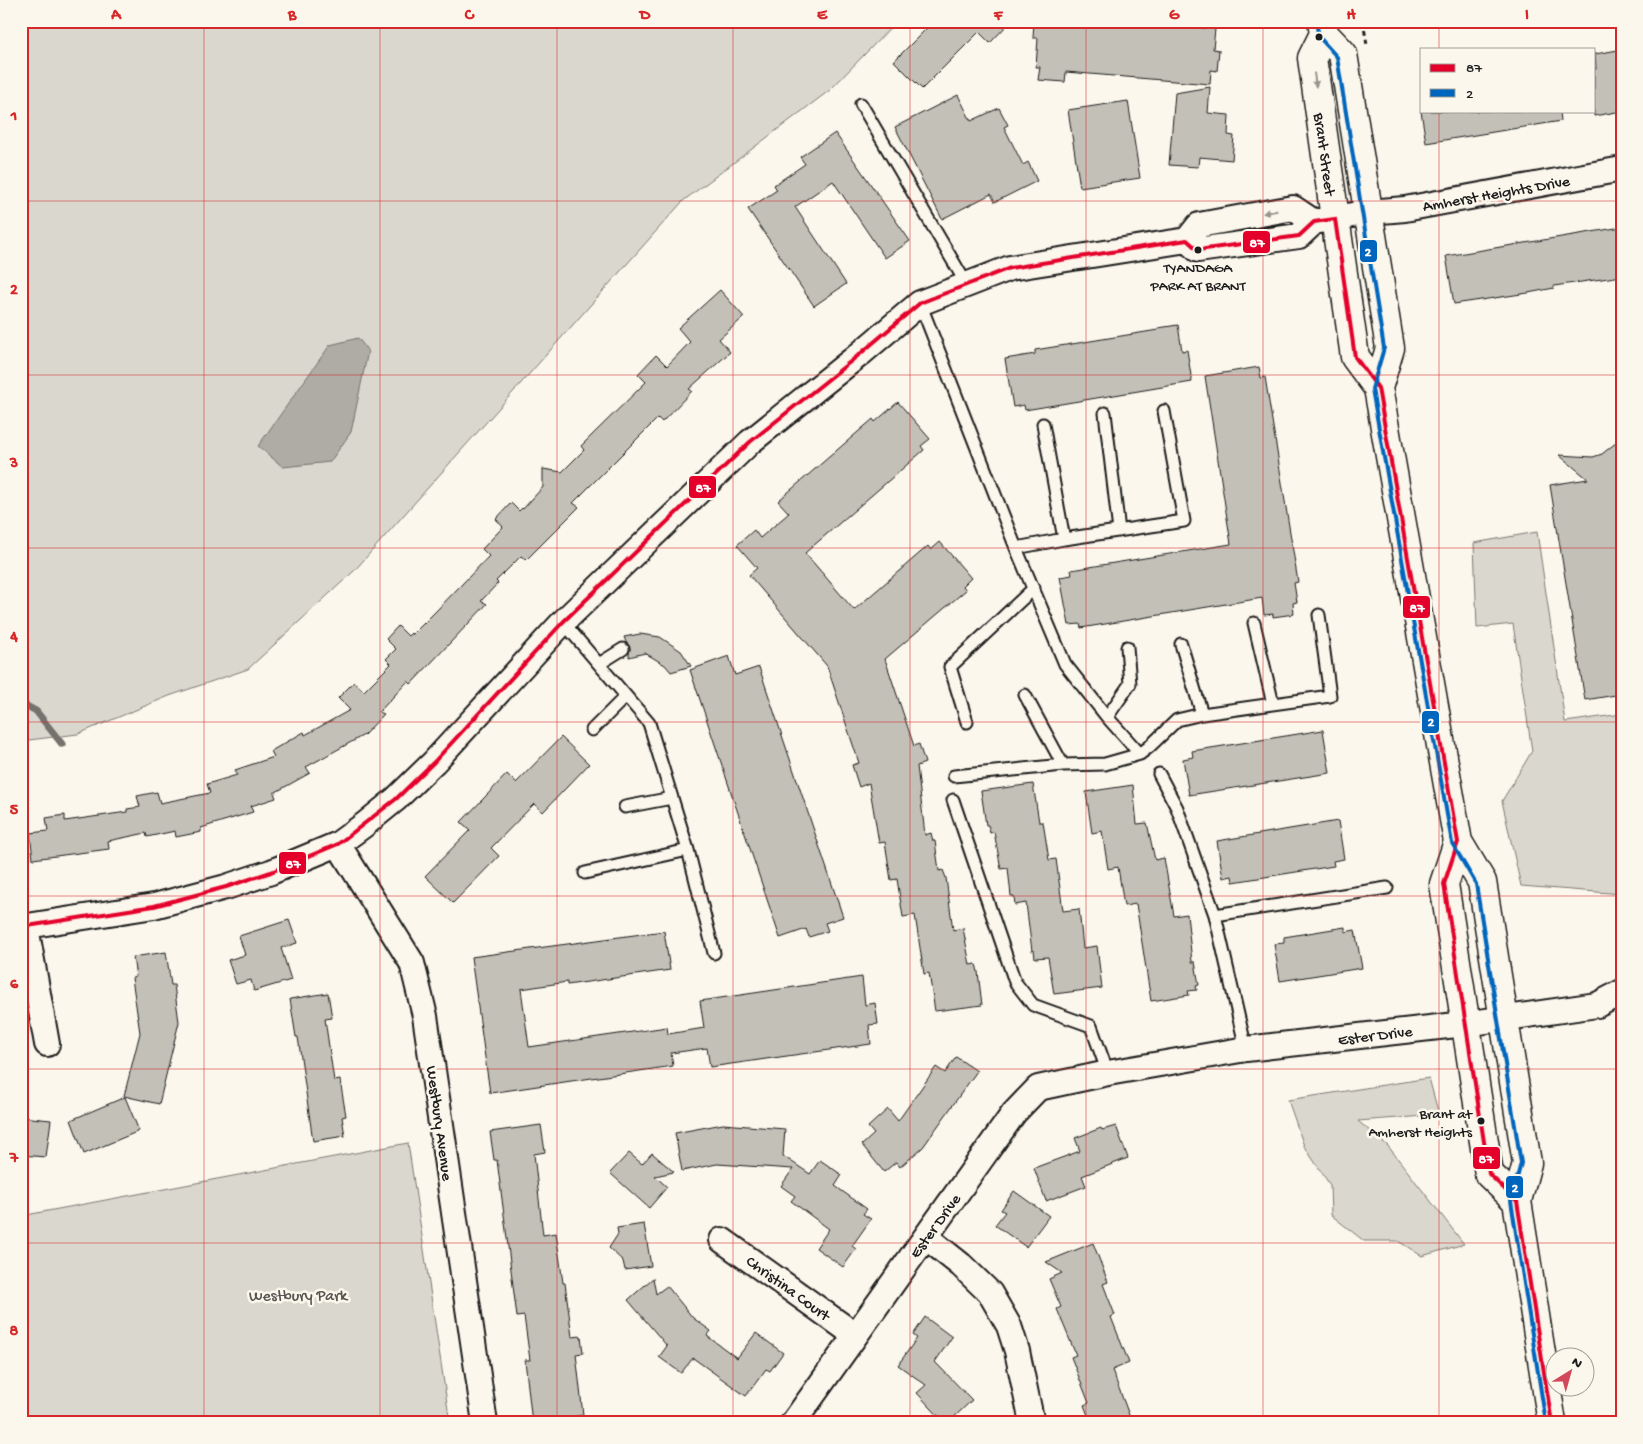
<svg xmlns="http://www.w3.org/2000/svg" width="1643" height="1444" viewBox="0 0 1643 1444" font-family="'Gochi Hand',sans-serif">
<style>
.green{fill:#dad7ce;stroke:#7b7a75}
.water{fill:#afaca5;stroke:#74726e}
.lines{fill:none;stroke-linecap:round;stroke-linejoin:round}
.stream{stroke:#74726e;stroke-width:7}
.building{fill:#c3c0b8;stroke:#1c1c1c}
.lane-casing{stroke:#1c1c1c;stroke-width:15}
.street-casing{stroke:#1c1c1c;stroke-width:28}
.primary-casing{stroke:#1c1c1c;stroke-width:31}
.path{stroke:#1c1c1c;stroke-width:3;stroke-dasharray:5 4;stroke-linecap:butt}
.lane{stroke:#fbf7ec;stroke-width:11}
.street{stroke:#fbf7ec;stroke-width:24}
.primary{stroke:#fbf7ec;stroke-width:28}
.bus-1-casing{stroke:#fbf7ec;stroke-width:8}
.bus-2-casing{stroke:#fbf7ec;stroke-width:8}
.bus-1{stroke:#e4002b;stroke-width:4}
.bus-2{stroke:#0065bd;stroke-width:4}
.oneway{fill:#97948e}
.grid{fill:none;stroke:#d62828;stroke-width:1;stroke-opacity:0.55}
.bus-dot{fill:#1c1c1c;stroke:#fbf7ec;stroke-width:2}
.labels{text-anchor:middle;stroke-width:5;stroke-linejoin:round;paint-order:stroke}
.bus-label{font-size:15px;fill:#1c1c1c;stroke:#fbf7ec}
.street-label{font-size:16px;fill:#1c1c1c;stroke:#fbf7ec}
.park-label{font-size:16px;fill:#555451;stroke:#fbf7ec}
.line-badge{stroke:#fbf7ec;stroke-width:2}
.badge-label{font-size:14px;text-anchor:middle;font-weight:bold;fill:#fff}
.neatline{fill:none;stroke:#d62828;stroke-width:2}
.grid-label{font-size:16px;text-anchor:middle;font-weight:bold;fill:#d62828}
</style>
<rect width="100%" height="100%" fill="#fbf7ec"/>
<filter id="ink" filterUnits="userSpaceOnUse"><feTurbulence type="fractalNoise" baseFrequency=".02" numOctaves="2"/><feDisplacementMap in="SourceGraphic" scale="10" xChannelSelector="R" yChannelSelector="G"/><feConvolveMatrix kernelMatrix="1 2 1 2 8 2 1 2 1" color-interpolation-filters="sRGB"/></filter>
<g filter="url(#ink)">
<!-- green -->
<path class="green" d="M 21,21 L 897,21 L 830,90 L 683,201 L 354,571 L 248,669 L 169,696 L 78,734 L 21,741 Z
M 1537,532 L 1565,722 L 1622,714 L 1622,894 L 1521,886 L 1502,801 L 1532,751 L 1513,624 L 1477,628 L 1474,543 Z
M 1429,1078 L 1439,1115 L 1358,1121 L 1388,1146 L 1464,1244 L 1422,1256 L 1398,1241 L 1364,1241 L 1331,1215 L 1330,1185 L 1304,1146 L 1288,1100 Z
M 408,1143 L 450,1423 L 21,1423 L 21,1216 Z"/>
<!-- water -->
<path class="water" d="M 358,338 L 368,351 L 351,432 L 330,462 L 283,467 L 258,446 L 330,345 Z"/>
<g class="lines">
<!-- stream -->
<path class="stream" d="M 21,703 L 36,711 L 62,744"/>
</g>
<!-- building -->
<path class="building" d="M 934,21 L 1011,21 L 990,43 L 979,32 L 922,89 L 894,61 Z
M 1034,21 L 1194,21 L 1194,27 L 1215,29 L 1213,49 L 1219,50 L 1217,71 L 1211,70 L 1210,84 L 1066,72 L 1065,82 L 1038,80 L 1040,67 L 1036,67 L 1038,38 L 1033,38 Z
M 1618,50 L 1622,69 L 1622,111 L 1594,116 L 1594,69 L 1596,69 L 1595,54 Z
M 1210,87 L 1208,113 L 1229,115 L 1228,135 L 1234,136 L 1232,160 L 1199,157 L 1198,167 L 1169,165 L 1175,93 Z
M 958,95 L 971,121 L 999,108 L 1008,125 L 1004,127 L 1023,165 L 1028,162 L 1037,181 L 995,202 L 991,194 L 942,219 L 895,127 Z
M 1128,101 L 1140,178 L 1080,187 L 1068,110 Z
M 1421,111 L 1560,111 L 1561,121 L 1426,143 Z
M 835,133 L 910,241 L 885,258 L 833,181 L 795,207 L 846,284 L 814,306 L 748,209 L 777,190 L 774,185 L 805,164 L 800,157 Z
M 1622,227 L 1622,276 L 1554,286 L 1554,288 L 1528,293 L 1454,304 L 1446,256 Z
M 720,290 L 744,317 L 719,339 L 730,352 L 689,389 L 692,391 L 662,422 L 658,418 L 573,503 L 579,507 L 526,560 L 521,556 L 496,581 L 498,583 L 481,601 L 487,604 L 411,684 L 408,681 L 379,712 L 384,714 L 364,735 L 306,767 L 310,773 L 274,793 L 276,798 L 251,806 L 253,812 L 201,828 L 201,832 L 176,837 L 175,831 L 147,837 L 146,833 L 108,841 L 109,849 L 33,859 L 30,833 L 48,831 L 46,818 L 65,815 L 65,821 L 127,812 L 127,809 L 140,807 L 137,796 L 157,792 L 160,803 L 210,793 L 207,784 L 237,775 L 235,770 L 274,757 L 271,751 L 304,732 L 305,735 L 350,710 L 338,698 L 354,682 L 364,691 L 391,664 L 386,659 L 396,649 L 386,639 L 398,626 L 408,636 L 411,633 L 412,635 L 436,611 L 489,556 L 482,549 L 503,527 L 496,519 L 511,503 L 519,511 L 522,508 L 523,509 L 543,487 L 543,469 L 562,472 L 584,450 L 581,446 L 646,382 L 638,374 L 656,355 L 667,366 L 690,342 L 678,328 Z
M 1178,325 L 1182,351 L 1187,350 L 1192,382 L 1025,410 L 1024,405 L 1013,407 L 1005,359 L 1035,354 L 1035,350 L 1158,330 L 1158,328 Z
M 1259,367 L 1261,378 L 1265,377 L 1298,582 L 1294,583 L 1297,602 L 1293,603 L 1294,614 L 1273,617 L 1273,614 L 1264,615 L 1262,598 L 1081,628 L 1080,624 L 1069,625 L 1060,577 L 1072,575 L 1071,570 L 1231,544 L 1205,376 Z
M 898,402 L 930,439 L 921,446 L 924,450 L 805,553 L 854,610 L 928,546 L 931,550 L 940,542 L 971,578 L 963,586 L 966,590 L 885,659 L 914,746 L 919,744 L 925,763 L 917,766 L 925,835 L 931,833 L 933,841 L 935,841 L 939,871 L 943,870 L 946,878 L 953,930 L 963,928 L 970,965 L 976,964 L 978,972 L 982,1005 L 935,1011 L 929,973 L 924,974 L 915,915 L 903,917 L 897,879 L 891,880 L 885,842 L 879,843 L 869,783 L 859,787 L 852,765 L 859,763 L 827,666 L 749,575 L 757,568 L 737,545 L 754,530 L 760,538 L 789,513 L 778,501 L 873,419 L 875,422 Z
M 1622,438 L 1622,694 L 1585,700 L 1550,485 L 1588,479 L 1559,455 L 1593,457 L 1602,454 Z
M 640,634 L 660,637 L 681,651 L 691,666 L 671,672 L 665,665 L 645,653 L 629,657 L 629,654 L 630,648 L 626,642 L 624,637 Z
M 729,656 L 735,675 L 759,667 L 843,917 L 825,923 L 828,931 L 809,937 L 806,929 L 780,938 L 690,670 Z
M 1323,730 L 1330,773 L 1189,795 L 1183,759 L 1193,757 L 1192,751 Z
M 561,737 L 589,764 L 543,812 L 534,804 L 491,848 L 499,856 L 453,903 L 425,876 L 470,830 L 461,822 L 507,774 L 516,783 Z
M 1033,784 L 1039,822 L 1043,822 L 1049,860 L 1056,859 L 1063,911 L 1079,909 L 1083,948 L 1097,946 L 1102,988 L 1054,994 L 1048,957 L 1035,958 L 1034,950 L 1032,951 L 1026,903 L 1015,905 L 1014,896 L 1011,896 L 1008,868 L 1001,869 L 994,832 L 990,833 L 988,825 L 986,825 L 981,791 Z
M 1133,785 L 1137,824 L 1147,823 L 1155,860 L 1164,858 L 1174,916 L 1187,914 L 1192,962 L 1195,962 L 1199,985 L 1196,986 L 1197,990 L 1188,991 L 1189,995 L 1151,1001 L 1136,904 L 1124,906 L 1118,867 L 1108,869 L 1102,831 L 1092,833 L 1086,792 Z
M 1338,821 L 1344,859 L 1333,861 L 1334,866 L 1233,882 L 1232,876 L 1223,878 L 1217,841 Z
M 289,920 L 297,943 L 281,948 L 291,980 L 254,991 L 251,980 L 236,984 L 228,960 L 245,955 L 239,936 Z
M 1345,927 L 1345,932 L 1355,930 L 1362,968 L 1280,981 L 1274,944 L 1284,943 L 1284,937 Z
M 664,931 L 670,970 L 567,985 L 567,982 L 521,989 L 529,1047 L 667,1027 L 668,1034 L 704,1028 L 700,1001 L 862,977 L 865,1005 L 875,1003 L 878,1024 L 869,1025 L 871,1044 L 710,1067 L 707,1048 L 671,1053 L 673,1066 L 490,1093 L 471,957 Z
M 166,952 L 171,985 L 174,985 L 179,1022 L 159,1104 L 124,1096 L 140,1033 L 132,978 L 136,977 L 133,957 Z
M 328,993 L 332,1018 L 325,1019 L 334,1081 L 340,1080 L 346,1116 L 342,1117 L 345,1136 L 313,1141 L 298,1037 L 296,1037 L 290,999 Z
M 956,1057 L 977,1071 L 923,1147 L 900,1167 L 896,1162 L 884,1172 L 862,1145 L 874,1134 L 868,1127 L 888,1109 L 898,1121 L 936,1067 L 945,1073 Z
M 125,1097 L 139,1131 L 84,1154 L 71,1120 Z
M 21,1117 L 51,1120 L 46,1157 L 21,1155 Z
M 723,1124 L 785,1129 L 783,1156 L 810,1174 L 820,1160 L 842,1175 L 835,1186 L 867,1209 L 863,1214 L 871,1219 L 852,1246 L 856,1249 L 843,1267 L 816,1248 L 829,1229 L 791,1201 L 795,1196 L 781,1186 L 793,1169 L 717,1164 L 682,1171 L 675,1133 Z
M 541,1125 L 545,1152 L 534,1154 L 543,1235 L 556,1233 L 563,1283 L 565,1283 L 572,1337 L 581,1336 L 583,1353 L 576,1354 L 583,1415 L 572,1417 L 573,1423 L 532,1423 L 525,1360 L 530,1360 L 524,1316 L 517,1317 L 497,1160 L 494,1160 L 490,1132 Z
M 1116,1126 L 1128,1158 L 1082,1176 L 1086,1186 L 1046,1201 L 1034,1168 L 1080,1151 L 1075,1138 L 1101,1128 L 1102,1130 Z
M 629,1153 L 642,1164 L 652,1153 L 674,1172 L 655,1176 L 667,1187 L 649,1208 L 610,1173 Z
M 1014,1191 L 1049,1216 L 1026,1247 L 995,1225 L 1005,1212 L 1001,1210 Z
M 644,1224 L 651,1266 L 625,1270 L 623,1261 L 609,1248 L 618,1234 L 617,1228 Z
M 1093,1243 L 1108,1282 L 1103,1284 L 1115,1315 L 1111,1317 L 1129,1363 L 1112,1370 L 1132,1423 L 1091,1423 L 1084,1405 L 1089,1403 L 1071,1357 L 1076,1355 L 1057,1309 L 1061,1307 L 1049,1279 L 1062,1273 L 1046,1262 Z
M 653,1278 L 656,1294 L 667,1286 L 693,1318 L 711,1331 L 707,1336 L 737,1358 L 756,1333 L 783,1353 L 770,1371 L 766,1369 L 746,1396 L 693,1358 L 681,1373 L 659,1357 L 667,1346 L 628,1300 Z
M 925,1317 L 952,1337 L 935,1362 L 972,1400 L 948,1423 L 945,1423 L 917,1393 L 926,1385 L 898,1365 L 917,1338 L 913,1335 Z"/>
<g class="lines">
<!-- lane casing -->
<g class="lane-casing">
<path id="lane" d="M 861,104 L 967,285
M 920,303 L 1016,548 L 1065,664 L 1107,717 L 1140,754
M 1105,413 L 1119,531
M 1064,539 L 1184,521 L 1164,411
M 1016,548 L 1064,539 L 1043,424
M 563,622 L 649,723 L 688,850 L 714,953
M 1254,623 L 1273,704
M 1181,644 L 1202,714
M 599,664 L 623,649
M 1025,695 L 1063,765
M 1107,717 L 1130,684 L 1127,647
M 967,722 L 950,667 L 1034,588
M 592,730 L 626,696
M 1159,774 L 1177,808 L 1215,915 L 1246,1049
M 954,776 L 1063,765 L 1105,764 L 1140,754 L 1149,747 L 1177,720 L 1202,714 L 1330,696 L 1319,615
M 953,800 L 1015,982 L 1033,1005 L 1091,1026 L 1108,1073
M 625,807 L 672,798
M 585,873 L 688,850
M 1215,915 L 1387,888"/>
</g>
<!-- street casing -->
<g class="street-casing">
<path id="street" d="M 1187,240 L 1198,250 L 1299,236 L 1314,222 L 1369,212 L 1405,209 L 1622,169
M 338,844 L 412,963 L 425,1016 L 485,1423
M 21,927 L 154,906 L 226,887 L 271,872 L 338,844 L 364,825 L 396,799 L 434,762 L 563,622 L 750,442 L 860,354 L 920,303 L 1010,268 L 1187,240 L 1199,225 L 1293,208 L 1314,222
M 26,927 L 47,1044
M 926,1237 L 961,1265 L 990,1293 L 1009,1326 L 1017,1351 L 1032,1423
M 722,1240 L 855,1335
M 793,1423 L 1014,1113 L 1038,1088 L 1108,1073 L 1246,1049 L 1465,1024 L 1597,1005 L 1622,992"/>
</g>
<!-- primary casing -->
<g class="primary-casing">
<path id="primary" d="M 1322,21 L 1324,34 L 1343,54 L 1390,348 L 1378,388 L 1458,842 L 1482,882 L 1527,1163 L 1517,1201 L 1552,1423
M 1324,34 L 1312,58 L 1355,357 L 1378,388
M 1458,842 L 1444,884 L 1489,1174 L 1517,1201"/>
</g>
<!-- path -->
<path class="path" d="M 1363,21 L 1367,45"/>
<!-- lane -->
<use href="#lane" class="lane"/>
<!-- street -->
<use href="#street" class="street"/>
<!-- primary -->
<use href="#primary" class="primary"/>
<!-- bus-1 casing -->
<g class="bus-1-casing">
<path id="bus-1" d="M 21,927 L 154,906 L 226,887 L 271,872 L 338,844 L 396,799 L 434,762 L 563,622 L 750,442 L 860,354 L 920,303 L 1010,268 L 1187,240 L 1198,250 L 1299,236 L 1314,222 L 1335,219 L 1355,357 L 1378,388 L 1458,842 L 1444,884 L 1489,1174 L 1517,1201 L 1552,1423"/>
</g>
<!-- bus-2 casing -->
<g class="bus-2-casing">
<path id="bus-2" d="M 1316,22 L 1319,37 L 1337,57 L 1384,348 L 1372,389 L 1452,843 L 1476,884 L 1521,1163 L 1511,1201 L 1546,1423"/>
</g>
<!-- bus-1 -->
<use href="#bus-1" class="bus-1"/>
<!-- bus-2 -->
<use href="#bus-2" class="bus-2"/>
</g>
<!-- one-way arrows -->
<defs><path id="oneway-solid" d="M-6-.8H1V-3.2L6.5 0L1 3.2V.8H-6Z" transform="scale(1.25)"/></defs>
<g class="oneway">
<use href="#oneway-solid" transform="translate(1315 80) rotate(82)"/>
<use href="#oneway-solid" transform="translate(1270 212) rotate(170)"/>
</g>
</g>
<!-- grid -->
<path class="grid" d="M 204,21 L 204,1423M 380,21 L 380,1423M 557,21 L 557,1423M 733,21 L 733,1423M 910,21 L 910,1423M 1086,21 L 1086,1423M 1263,21 L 1263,1423M 1439,21 L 1439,49M 1439,111 L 1439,1423M 21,201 L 1622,201M 21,375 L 1622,375M 21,548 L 1622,548M 21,722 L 1622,722M 21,896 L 1622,896M 21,1069 L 1622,1069M 21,1243 L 1622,1243"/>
<!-- markers -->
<g class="bus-dot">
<circle cx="1319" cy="37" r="4.5"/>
<circle cx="1198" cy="250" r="4.5"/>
<circle cx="1481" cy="1121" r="4.5"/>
</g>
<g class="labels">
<!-- bus labels -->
<g class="bus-label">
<text x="1198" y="272">TYANDAGA<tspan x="1198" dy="18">PARK AT BRANT</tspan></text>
<text x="1472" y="1118" text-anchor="end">Brant at<tspan x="1472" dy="18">Amherst Heights</tspan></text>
</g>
<!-- street labels -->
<g class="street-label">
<text transform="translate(1326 154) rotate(82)" y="6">Brant Street</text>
<text transform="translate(1496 192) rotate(-10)" y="6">Amherst Heights Drive</text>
<text transform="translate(1375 1034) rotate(-7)" y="6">Ester Drive</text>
<text transform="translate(441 1123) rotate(82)" y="6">Westbury Avenue</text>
<text transform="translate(934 1225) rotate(-54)" y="6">Ester Drive</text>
<text transform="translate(789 1287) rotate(36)" y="6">Christina Court</text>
</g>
<!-- park labels -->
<g class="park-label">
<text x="298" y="1300">Westbury Park</text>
</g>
</g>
<g class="line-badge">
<rect x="1242" y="230" width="29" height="24" rx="5" fill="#e4002b"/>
<rect x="1359" y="239" width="19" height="24" rx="5" fill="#0065bd"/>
<rect x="688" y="475" width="29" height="24" rx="5" fill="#e4002b"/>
<rect x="1402" y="595" width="29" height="24" rx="5" fill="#e4002b"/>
<rect x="1421" y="710" width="19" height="24" rx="5" fill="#0065bd"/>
<rect x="278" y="851" width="29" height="24" rx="5" fill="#e4002b"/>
<rect x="1472" y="1146" width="29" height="24" rx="5" fill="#e4002b"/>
<rect x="1505" y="1175" width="19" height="24" rx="5" fill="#0065bd"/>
</g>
<g class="badge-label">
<text x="1257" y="247">87</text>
<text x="1368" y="256">2</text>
<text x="703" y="492">87</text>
<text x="1417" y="612">87</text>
<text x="1431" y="726">2</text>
<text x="293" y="868">87</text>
<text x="1486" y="1163">87</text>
<text x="1515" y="1192">2</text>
</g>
<!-- margin -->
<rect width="1643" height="1444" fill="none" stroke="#fbf7ec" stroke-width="55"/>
<!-- legend -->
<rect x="1420" y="48" width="175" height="65" fill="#fbf7ec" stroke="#a29f99"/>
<rect x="1430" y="64" width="25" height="8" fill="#e4002b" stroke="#a29f99"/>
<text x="1466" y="72" font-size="15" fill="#1c1c1c">87</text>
<rect x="1430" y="89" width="25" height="8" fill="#0065bd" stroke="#a29f99"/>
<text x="1466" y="98" font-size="15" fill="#1c1c1c">2</text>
<!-- north arrow -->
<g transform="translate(1570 1372) rotate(37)"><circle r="24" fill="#fbf7ec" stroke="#a29f99"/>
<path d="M0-4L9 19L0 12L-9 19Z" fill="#d1495b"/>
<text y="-8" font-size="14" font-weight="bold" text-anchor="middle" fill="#1c1c1c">N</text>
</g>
<rect x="28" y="28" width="1588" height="1388" class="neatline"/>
<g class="grid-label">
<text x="116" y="19">A</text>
<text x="292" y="19">B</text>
<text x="469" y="19">C</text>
<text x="645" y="19">D</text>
<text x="822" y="19">E</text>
<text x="998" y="19">F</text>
<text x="1174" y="19">G</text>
<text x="1351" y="19">H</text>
<text x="1527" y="19">I</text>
<text x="14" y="120">1</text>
<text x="14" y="294">2</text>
<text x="14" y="467">3</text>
<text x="14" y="641">4</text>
<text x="14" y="814">5</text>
<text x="14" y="988">6</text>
<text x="14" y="1162">7</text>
<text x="14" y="1335">8</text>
</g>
</svg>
